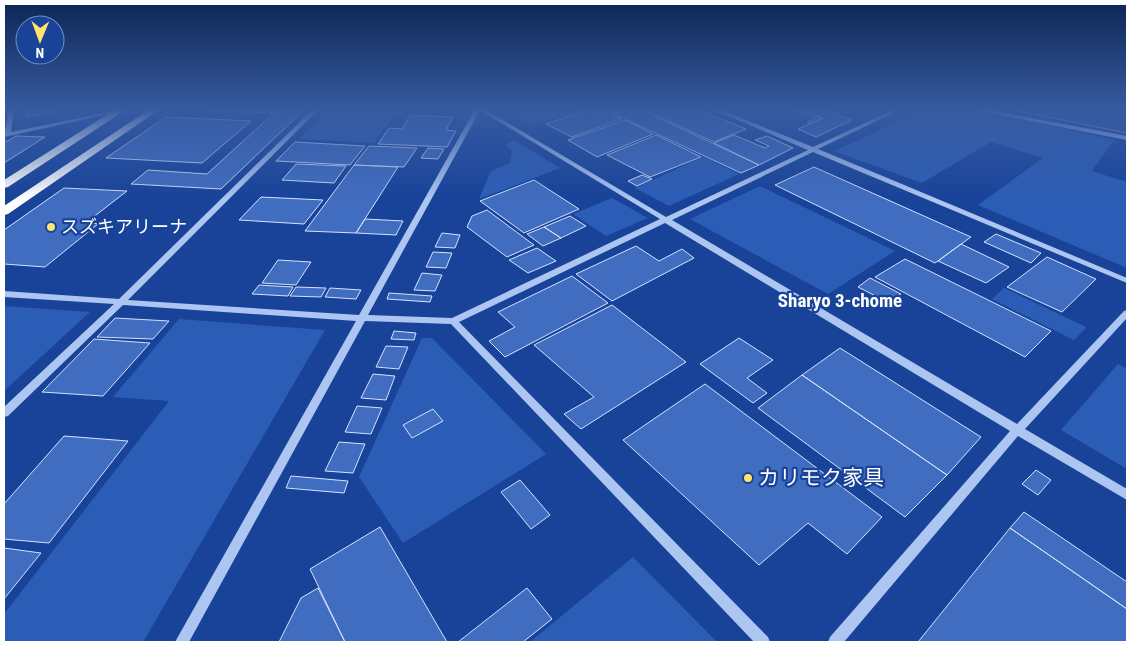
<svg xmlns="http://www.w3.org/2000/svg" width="1131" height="646" viewBox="0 0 1131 646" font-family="'Roboto Condensed','Noto Sans JP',sans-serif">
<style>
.green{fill:#2c5db6}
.water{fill:#2e4e8d;stroke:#a0bef3}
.building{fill:#416dc0;stroke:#d4e2fc}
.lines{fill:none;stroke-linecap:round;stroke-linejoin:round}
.minor{fill:#adc5f1;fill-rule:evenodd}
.highway{fill:#fff;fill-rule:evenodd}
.poi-dot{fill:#ffe46d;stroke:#184399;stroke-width:2}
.labels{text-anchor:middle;stroke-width:4.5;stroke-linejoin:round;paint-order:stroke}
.poi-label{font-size:18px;fill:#fff;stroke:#184399;text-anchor:start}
.neighbourhood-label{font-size:19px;font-weight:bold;fill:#fff;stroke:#184399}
.near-poi-label{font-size:21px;fill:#fff;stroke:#184399;text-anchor:start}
</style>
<rect width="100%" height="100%" fill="#184399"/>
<!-- green -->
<path class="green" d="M 328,109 L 398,111 L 374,143 L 300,139 Z
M 523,109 L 582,109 L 533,125 L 518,118 Z
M 927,109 C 990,109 1053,127 1114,140 L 1092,171 L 1127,182 L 1127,268 L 978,205 L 1043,158 L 991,142 L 922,183 L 834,151 Z
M 514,140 L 560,168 L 479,199 L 491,171 L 510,163 L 512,151 L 506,145 Z
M 703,157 L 739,174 L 669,206 L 635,188 Z
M 760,186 L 895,251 L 828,294 L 690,219 Z
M 612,198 L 648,218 L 606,236 L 573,214 Z
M 1004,288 L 1086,327 L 1086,328 L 1074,340 L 992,299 Z
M 4,306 L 90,312 L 4,391 Z
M 179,319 L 325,330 L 143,642 L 4,642 L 4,614 L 169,401 L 113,397 Z
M 422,338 L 432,338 L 546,454 L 403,543 L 359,477 Z
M 1118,364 L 1127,369 L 1127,469 L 1061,430 Z
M 633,557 L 717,642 L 530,642 Z"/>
<!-- water -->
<path class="water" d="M 1008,109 L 1127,109 L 1127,133 Z"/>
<!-- building -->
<path class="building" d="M 27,109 L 55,109 L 55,112 L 26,117 Z
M 181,109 L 305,109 L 221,189 L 131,184 L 148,170 L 207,174 L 274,113 Z
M 599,109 L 623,109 L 614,113 Z
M 626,109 L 639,109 L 759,165 L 741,173 L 614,114 Z
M 642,109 L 697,109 L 746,129 L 714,142 Z
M 790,109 L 798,109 L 823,118 L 811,124 L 807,122 L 816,118 Z
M 798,109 L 820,109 L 852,120 L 816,137 L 798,129 L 823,118 Z
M 587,110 L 611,115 L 621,119 L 572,137 L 546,124 Z
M 410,115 L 453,117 L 446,130 L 456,131 L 447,147 L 378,144 L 389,128 L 402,129 Z
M 166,117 L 251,121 L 202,163 L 106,158 Z
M 625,120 L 653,134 L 597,157 L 568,140 Z
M 656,135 L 701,157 L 650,177 L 607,155 Z
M 734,135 L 765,148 L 769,146 L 755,140 L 767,136 L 793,148 L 759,165 L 714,143 Z
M 16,136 L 45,137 L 4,163 L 4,141 L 8,141 Z
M 295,142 L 365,146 L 350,165 L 276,161 Z
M 369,146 L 417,148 L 404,167 L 354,165 Z
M 428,148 L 444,149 L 438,159 L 421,158 Z
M 296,164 L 346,166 L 334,183 L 282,180 Z
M 354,165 L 398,167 L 356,233 L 305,231 Z
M 814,167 L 971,237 L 935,263 L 775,185 Z
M 642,175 L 652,179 L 637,186 L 628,181 Z
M 534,180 L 579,209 L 524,233 L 480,201 Z
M 64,188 L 127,191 L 87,222 L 98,224 L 45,267 L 4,264 L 4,230 Z
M 261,197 L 323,200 L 304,224 L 239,220 Z
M 487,210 L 534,245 L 507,257 L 467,227 L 472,216 Z
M 570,216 L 586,226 L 561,238 L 544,227 Z
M 365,219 L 403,221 L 396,235 L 356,233 Z
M 544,227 L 561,238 L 543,246 L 527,234 Z
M 442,233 L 460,235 L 455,248 L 435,247 Z
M 996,234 L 1041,253 L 1031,263 L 984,242 Z
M 961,244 L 1009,267 L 986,283 L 938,261 Z
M 636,246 L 659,261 L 682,249 L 694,258 L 612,301 L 576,274 Z
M 537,248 L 556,261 L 528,273 L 509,260 Z
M 433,252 L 452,253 L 446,268 L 426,267 Z
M 1047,257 L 1096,279 L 1062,312 L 1007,287 Z
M 905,259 L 1051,331 L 1025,357 L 875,277 Z
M 278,260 L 311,262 L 296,285 L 262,283 Z
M 422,273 L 442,275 L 435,291 L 414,290 Z
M 572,276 L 608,303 L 505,357 L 489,341 L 515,327 L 498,312 Z
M 870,278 L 901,294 L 889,303 L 858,287 Z
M 259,285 L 293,287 L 288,296 L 252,294 Z
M 296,287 L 326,288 L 321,297 L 290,296 Z
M 330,288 L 361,290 L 356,299 L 325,297 Z
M 389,293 L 432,296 L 430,302 L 387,299 Z
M 612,305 L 686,362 L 581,429 L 564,414 L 594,397 L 534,345 Z
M 115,318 L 169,321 L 153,339 L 97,337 Z
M 394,331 L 416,333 L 414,340 L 391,339 Z
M 739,338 L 773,360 L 747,378 L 767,393 L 753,403 L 700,364 Z
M 94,339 L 150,343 L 103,396 L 42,392 Z
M 386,346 L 408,347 L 399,369 L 376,367 Z
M 840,348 L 981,437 L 947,475 L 802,375 Z
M 373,374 L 395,376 L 386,400 L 361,398 Z
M 802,375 L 947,475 L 905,517 L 758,408 Z
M 705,384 L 882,517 L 847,554 L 808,523 L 759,565 L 623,440 Z
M 357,406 L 382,408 L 371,434 L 345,432 Z
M 433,409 L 443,421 L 412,438 L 403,425 Z
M 64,436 L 128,441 L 49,543 L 4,539 L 4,504 Z
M 339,442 L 365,444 L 353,473 L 325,471 Z
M 1036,470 L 1051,480 L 1038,495 L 1022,484 Z
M 291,476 L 348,481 L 344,493 L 286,488 Z
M 520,480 L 550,515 L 531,529 L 501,492 Z
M 1024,512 L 1127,582 L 1127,609 L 1010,528 Z
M 380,527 L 447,642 L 345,642 L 310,569 Z
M 1010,528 L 1127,609 L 1127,642 L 918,642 Z
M 4,548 L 41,553 L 4,599 Z
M 318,588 L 345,642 L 279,642 L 301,598 Z
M 527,588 L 552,619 L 523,642 L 458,642 Z"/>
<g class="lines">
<!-- minor -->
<path class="minor" d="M 9,109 L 14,109 L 11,132 L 124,109 L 132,109 L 4,137 Z
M 313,109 L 319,109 L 128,300 L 359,315 L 474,111 L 467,110 L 467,109 L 486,110 L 666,217 L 808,150 L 714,110 L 714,109 L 719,109 L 813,147 L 895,109 L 900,109 L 900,110 L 818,149 L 1127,278 L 1127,283 L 813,152 L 672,220 L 1017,424 L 1124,311 L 1127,310 L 1127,318 L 1025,429 L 1127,489 L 1127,500 L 1018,436 L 844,642 L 828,642 L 830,637 L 1010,431 L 665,223 L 459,322 L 768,637 L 770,642 L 754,642 L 451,324 L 365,321 L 189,642 L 175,642 L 356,321 L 123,305 L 8,416 L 4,417 L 4,407 L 114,304 L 4,297 L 4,291 L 119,299 ZM 479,112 L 483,112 L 660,219 L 452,318 L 368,315 Z
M 977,109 L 985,109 L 1127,136 L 1127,140 L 979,111 Z"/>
<!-- highway -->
<path class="highway" d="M 116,109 L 127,109 L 8,187 L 4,188 L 4,180 Z
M 150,109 L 160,109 L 8,214 L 4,215 L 4,206 Z"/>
</g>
<!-- sky -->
<linearGradient id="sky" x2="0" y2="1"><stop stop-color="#0d2554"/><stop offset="0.55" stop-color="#375ba2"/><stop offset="1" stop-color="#375ba2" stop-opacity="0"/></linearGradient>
<rect width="1131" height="199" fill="url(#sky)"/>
<!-- markers -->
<g class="poi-dot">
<circle cx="51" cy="227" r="5"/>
<circle cx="748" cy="478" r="5"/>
</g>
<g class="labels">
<!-- poi labels -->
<g class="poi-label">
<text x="61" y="233">スズキアリーナ</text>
</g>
<!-- neighbourhood labels -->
<g class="neighbourhood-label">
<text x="840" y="307">Sharyo 3-chome</text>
</g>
<!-- near-poi labels -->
<g class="near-poi-label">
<text x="758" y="485">カリモク家具</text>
</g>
</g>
<!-- border -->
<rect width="1131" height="646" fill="none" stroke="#ffffff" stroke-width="10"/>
<!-- north arrow -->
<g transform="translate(40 40) rotate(181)"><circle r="24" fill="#184399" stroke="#748ec2"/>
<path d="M0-4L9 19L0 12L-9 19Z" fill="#ffe46d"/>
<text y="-8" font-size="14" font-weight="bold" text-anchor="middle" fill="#ffffff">N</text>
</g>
</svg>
